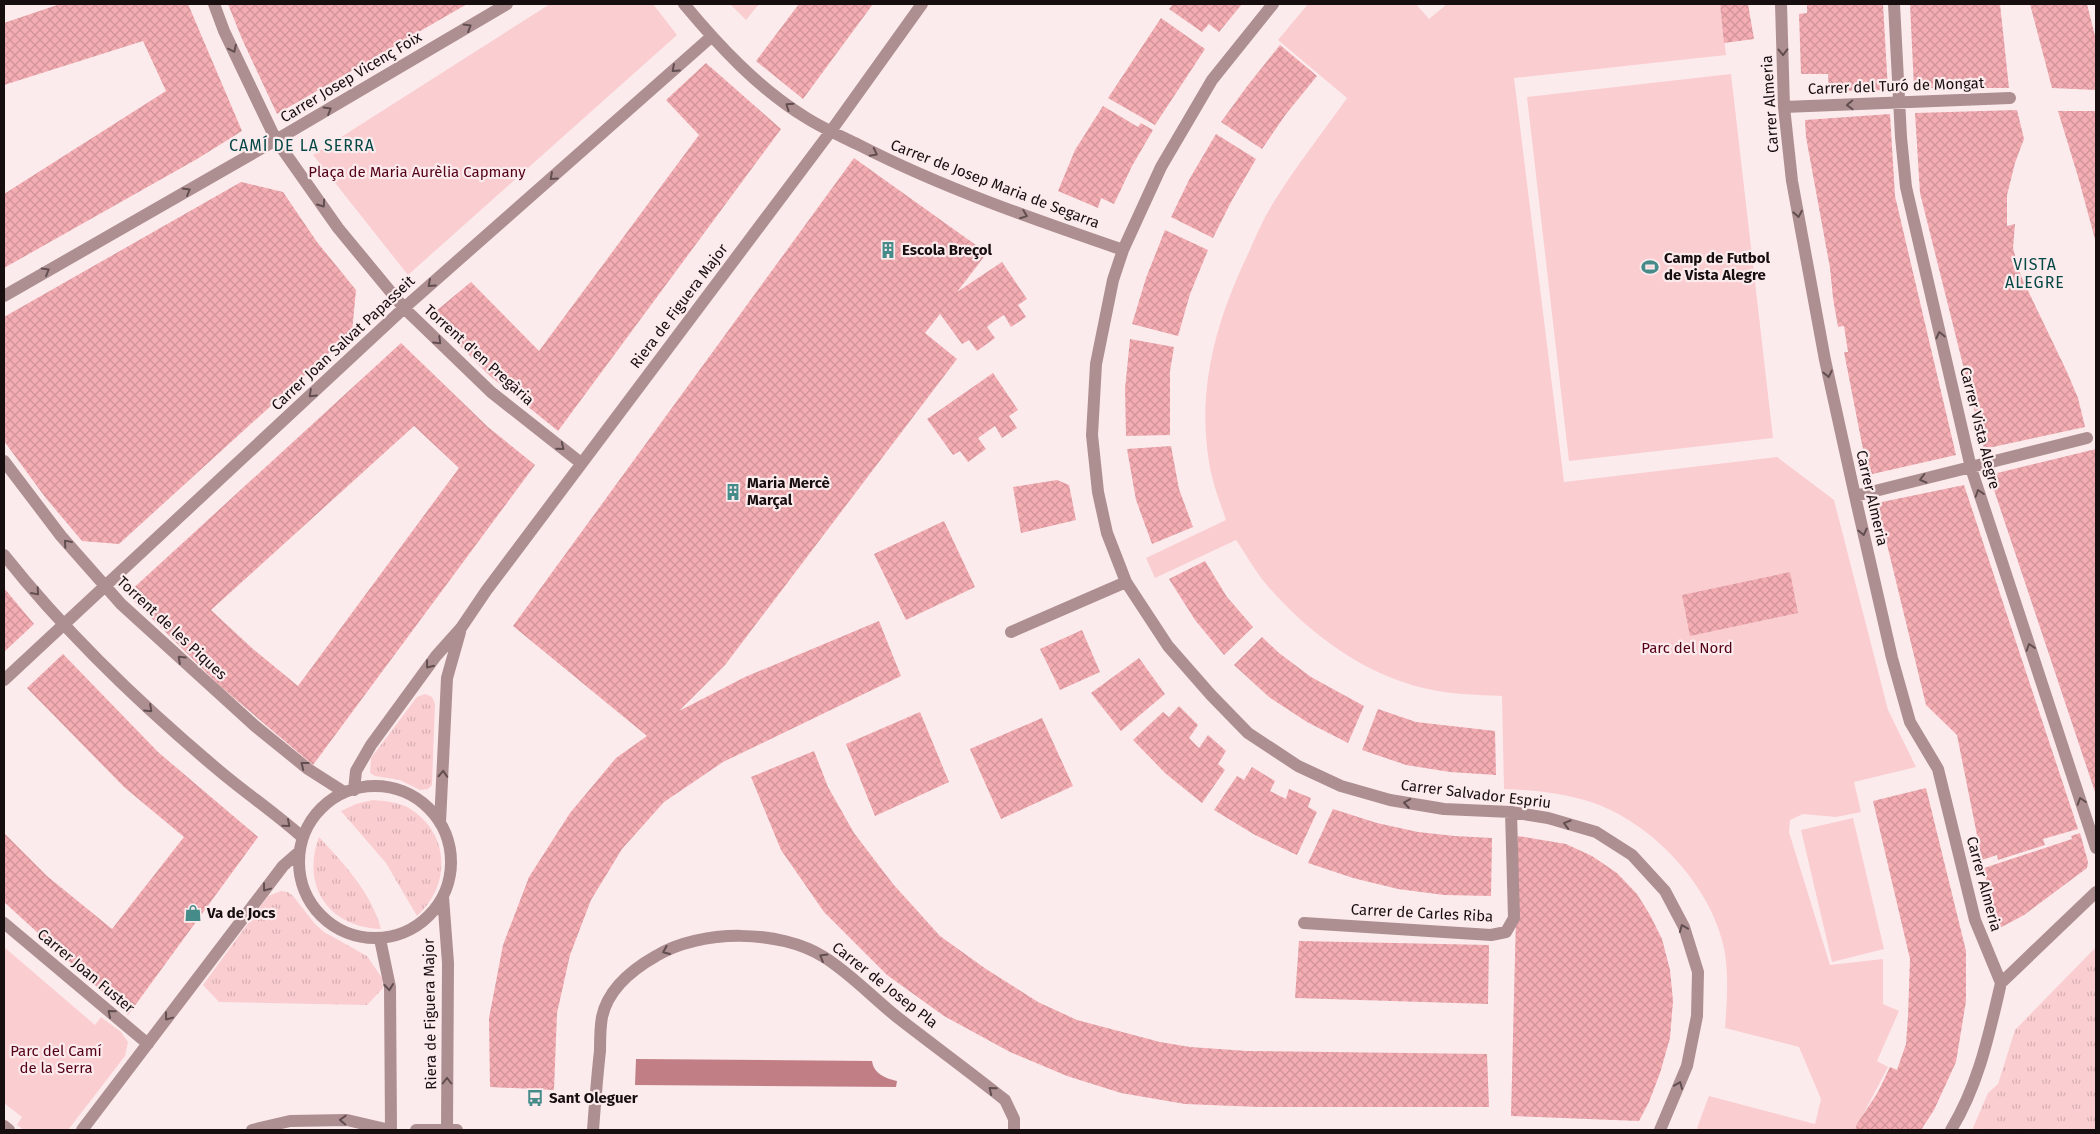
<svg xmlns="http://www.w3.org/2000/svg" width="2100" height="1134" viewBox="0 0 2100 1134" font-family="'Fira Sans',sans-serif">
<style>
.grass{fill:url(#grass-tufts)}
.park{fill:#facdd1}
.water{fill:#c17f85}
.building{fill:url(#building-cross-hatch);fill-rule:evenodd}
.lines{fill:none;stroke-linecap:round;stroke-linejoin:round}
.minor{stroke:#ae8f91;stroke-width:12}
.tertiary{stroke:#ae8f91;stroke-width:12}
.oneway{stroke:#624e50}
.labels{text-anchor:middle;stroke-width:4.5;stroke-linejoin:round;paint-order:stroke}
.street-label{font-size:15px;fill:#170e0f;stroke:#fcebec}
.park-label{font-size:15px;fill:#540019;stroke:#fcebec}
.poi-label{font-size:15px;font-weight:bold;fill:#170e0f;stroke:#fcebec;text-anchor:start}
.neighbourhood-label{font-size:16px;letter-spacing:1px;fill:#064847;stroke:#fcebec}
</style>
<defs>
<pattern id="grass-tufts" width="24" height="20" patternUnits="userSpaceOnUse" patternTransform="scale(1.25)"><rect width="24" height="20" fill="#facdd1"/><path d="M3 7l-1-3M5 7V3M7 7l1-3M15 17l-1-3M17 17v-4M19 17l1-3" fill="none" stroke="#d6afb2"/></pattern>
<pattern id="building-cross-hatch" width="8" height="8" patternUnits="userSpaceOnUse" patternTransform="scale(1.25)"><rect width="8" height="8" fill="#f3adb3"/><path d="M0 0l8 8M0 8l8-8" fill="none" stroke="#d09499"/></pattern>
</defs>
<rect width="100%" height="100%" fill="#fcebec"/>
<!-- grass -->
<path class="grass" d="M 425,694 L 432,697 L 435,704 L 432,785 L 428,789 L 420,790 L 400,780 L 375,776 L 370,773 L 371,758 L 417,697 Z
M 373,800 C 384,801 396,802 407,807 C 450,831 452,885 417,916 L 386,863 L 341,811 L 356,804 Z
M 319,837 C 344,864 371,892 381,929 C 328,927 301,886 319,837 Z
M 281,891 L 288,892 L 293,896 L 315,924 L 324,932 L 367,956 L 382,978 L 383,988 L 367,1005 L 219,1002 L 203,985 L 268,896 Z
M 2096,947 L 2096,1130 L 1972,1130 L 1988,1093 L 1998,1084 L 2015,1030 Z"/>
<!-- park -->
<path class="park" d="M 550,4 L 653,4 L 677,35 L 408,275 L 313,155 Z
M 730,4 L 759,4 L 746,20 Z
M 1308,4 L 1416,4 L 1429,19 L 1447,4 L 1720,4 L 1726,55 L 1514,78 L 1564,482 L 1777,457 L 1834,500 L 1888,710 L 1916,767 L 1854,782 L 1861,812 L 1836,817 L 1803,814 L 1790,820 L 1789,832 L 1830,965 L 1883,959 L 1883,1004 L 1899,1011 L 1877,1061 L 1888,1067 L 1855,1130 L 1698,1130 L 1697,1128 L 1709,1096 L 1815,1124 L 1821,1099 L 1799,1047 L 1725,1028 C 1727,1002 1729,974 1724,948 C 1711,885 1651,822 1591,802 C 1562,793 1534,790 1504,789 L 1502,696 C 1476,695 1448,694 1423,688 C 1361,673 1307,632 1266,584 C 1255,571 1246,554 1236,540 L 1155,578 L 1146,558 L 1226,520 C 1220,502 1212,482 1209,462 C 1197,388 1216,321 1248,254 C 1256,236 1264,217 1275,200 C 1297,165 1323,132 1347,98 L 1278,40 Z
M 1731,74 L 1773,438 L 1569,461 L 1527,97 Z
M 1853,818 L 1884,949 L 1832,962 L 1801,830 Z
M 4,947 L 95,1025 L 101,1017 L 121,1032 L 128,1042 L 125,1056 L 68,1130 L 24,1130 L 17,1125 L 22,1117 L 4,1103 Z"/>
<!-- water -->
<path class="water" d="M 636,1059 L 872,1061 C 874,1074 885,1078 897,1081 L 896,1087 L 635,1085 Z"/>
<!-- building -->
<path class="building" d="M 60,4 L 188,4 L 242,131 L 197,159 L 4,268 L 4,194 L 166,91 L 143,41 L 4,85 L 4,23 Z
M 228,4 L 467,4 L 277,114 L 242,39 Z
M 799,4 L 873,4 L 803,99 L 756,61 Z
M 1173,4 L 1242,4 L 1219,32 L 1209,24 L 1202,32 L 1169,9 Z
M 1720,4 L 1748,4 L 1754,39 L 1724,43 Z
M 1807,4 L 1883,4 L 1888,90 L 1829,91 L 1828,74 L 1801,74 L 1799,14 L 1807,13 Z
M 1910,4 L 2000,4 L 2009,88 L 1914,88 Z
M 2030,4 L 2087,4 L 2096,40 L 2096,90 L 2052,88 Z
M 1161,18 L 1205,49 L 1155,125 L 1108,98 Z
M 1280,45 L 1317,76 L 1286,114 L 1262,149 L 1221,122 L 1248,85 Z
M 706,63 L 781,129 L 558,431 L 490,376 L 430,316 L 471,282 L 539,351 L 699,135 L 666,100 Z
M 1103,106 L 1138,127 L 1141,123 L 1153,130 L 1132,166 L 1114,204 L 1101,198 L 1098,208 L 1058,191 L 1075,150 Z
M 2017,110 L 2024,139 L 2015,163 L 2007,195 L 2007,226 L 2015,224 L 2013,248 L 2021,276 L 2067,372 L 2078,398 L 2085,427 L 1984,449 L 1920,193 L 1915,113 Z
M 2058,111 L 2096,111 L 2096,243 L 2079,180 Z
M 1890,114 L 1895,196 L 1956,455 L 1868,475 L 1844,352 L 1848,352 L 1844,326 L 1838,327 L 1833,298 L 1830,268 L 1806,137 L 1805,120 Z
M 1216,134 L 1256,159 L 1231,202 L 1213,238 L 1171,217 L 1190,178 Z
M 854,158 L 987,253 L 957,292 L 1002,262 L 1027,299 L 1018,305 L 1026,317 L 1011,327 L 1004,315 L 993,322 L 987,327 L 995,338 L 977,351 L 969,340 L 962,344 L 940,314 L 925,333 L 957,359 L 725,665 L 679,711 L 745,677 L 879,621 L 901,676 L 723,762 L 664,802 L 622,849 L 591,900 L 570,955 L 557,1013 L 554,1090 L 490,1087 L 489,1018 L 503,945 L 529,877 L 570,813 L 616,758 L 647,736 L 513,626 Z
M 241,182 L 283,192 L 317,242 L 356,290 L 352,332 L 119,544 L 82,541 L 45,497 L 4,441 L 4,317 Z
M 1165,230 L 1208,250 L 1190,294 L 1178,336 L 1132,324 L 1146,278 Z
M 1130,339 L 1174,347 L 1170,371 L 1170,435 L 1126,436 L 1125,389 Z
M 401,343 L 488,427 L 535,465 L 313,765 L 220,686 L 127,594 ZM 414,426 L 459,468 L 298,686 L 253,649 L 211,610 Z
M 993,373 L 1018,410 L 1009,416 L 1017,428 L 1002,438 L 995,426 L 978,438 L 986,449 L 968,462 L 960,451 L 953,455 L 927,419 Z
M 1171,446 L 1179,489 L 1193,527 L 1152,544 L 1136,500 L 1127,449 Z
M 2096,449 L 2096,795 L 1989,475 Z
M 1057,480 L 1069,485 L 1076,520 L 1021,533 L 1013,487 Z
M 1964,485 L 2078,829 L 2043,839 L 2045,845 L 1998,860 L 1997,855 L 1982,860 L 1957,735 L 1926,705 L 1877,503 Z
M 944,521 L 975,587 L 906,620 L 874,554 Z
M 1205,561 L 1227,597 L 1253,627 L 1224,655 L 1195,620 L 1169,579 Z
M 1790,572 L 1798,613 L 1690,636 L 1682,595 Z
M 4,588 L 34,624 L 4,652 Z
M 1082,630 L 1100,672 L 1060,690 L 1040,649 Z
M 1262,637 L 1279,653 L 1311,677 L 1364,706 L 1348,743 L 1307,722 L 1269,697 L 1234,665 Z
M 63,654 L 158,752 L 258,837 L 128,1015 L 4,902 L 4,833 L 47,876 L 112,929 L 184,837 L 124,787 L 27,688 Z
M 1139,658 L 1165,694 L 1121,731 L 1091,693 Z
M 1179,706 L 1198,725 L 1189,738 L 1199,748 L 1208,735 L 1226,751 L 1218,764 L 1225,770 L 1202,803 L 1165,773 L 1133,740 L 1163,712 L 1169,717 Z
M 1378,709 L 1416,722 L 1495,731 L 1496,775 L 1450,772 L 1406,765 L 1362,750 Z
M 920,712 L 949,782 L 875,816 L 846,744 Z
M 1042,718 L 1073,786 L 1001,819 L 970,749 Z
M 814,751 L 828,787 L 854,833 L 893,884 L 940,936 L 986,969 L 1038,1002 L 1077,1020 L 1160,1042 L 1190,1047 L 1247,1051 L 1487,1054 L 1489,1107 L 1259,1107 L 1185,1104 L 1121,1093 L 1067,1076 L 1010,1052 L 944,1016 L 887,975 L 824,912 L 781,850 L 751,777 Z
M 1252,767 L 1275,781 L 1270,791 L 1286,799 L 1289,789 L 1311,798 L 1308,807 L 1317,812 L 1297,855 L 1255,835 L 1214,810 L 1237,776 L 1244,780 Z
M 1926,788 L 1966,951 L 1966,1001 L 1956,1062 L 1934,1110 L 1921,1130 L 1855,1130 L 1857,1124 L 1878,1092 L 1890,1067 L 1897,1070 L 1906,1044 L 1908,1016 L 1910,959 L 1873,801 Z
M 1333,809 L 1377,823 L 1418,832 L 1455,836 L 1492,838 L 1491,896 L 1444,895 L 1398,889 L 1353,878 L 1308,863 Z
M 2080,833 L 2088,862 L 2087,868 L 2024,915 L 1996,930 L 1984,868 L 2072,839 L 2071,836 Z
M 1518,836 L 1566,844 L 1592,856 L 1617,873 L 1637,894 L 1650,915 L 1662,939 L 1670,970 L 1673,1001 L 1670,1038 L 1660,1073 L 1649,1102 L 1639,1121 L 1511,1116 Z
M 1299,941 L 1489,945 L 1488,1004 L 1295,998 Z"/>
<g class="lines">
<!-- minor -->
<path class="minor" d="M 214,4 L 224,31 L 276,140 L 338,228 L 404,308 L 491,392 L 581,463
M 684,4 C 719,46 758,88 805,117 C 822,128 841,136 859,145 C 943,188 1033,219 1123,250
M 1273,4 L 1212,80 L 1161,167 L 1123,250 L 1113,280 L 1096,364 L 1092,435 L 1098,492 L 1107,533 L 1126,582 L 1168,646 L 1211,695 L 1248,733 L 1298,766 L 1341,786 L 1390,800 L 1444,809 L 1511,812 L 1548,818 L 1596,832 L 1632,855 L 1665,891 L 1684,927 L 1698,972 L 1697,1016 L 1687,1066 L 1660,1130
M 1781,4 L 1784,107 L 1792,181 L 1825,360 L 1855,496 L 1892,658 L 1910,722 L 1938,769 L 1975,920 L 2001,983
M 1894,4 L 1901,137 L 1906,187 L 1971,468 L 2096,848
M 1784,107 L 2010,98
M 4,296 L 276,140 L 507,4
M 4,461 L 61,536 L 121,604 L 255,726 L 308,769 L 344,792
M 1855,496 L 2087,438
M 4,555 C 66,633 140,704 216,768 C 244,792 274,812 302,837
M 1011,632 L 1126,582
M 4,680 L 404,308 L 711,37
M299 862a76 76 0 1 1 152 0a76 76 0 1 1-152 0Z
M 354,790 L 356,771 L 371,745 L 436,656 L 461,628 L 486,591 L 831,131 L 922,4
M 440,823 L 447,678 L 460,632
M 443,897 L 448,963 L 447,1130
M 4,923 L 148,1044
M 1304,923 L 1491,935 L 1506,932 L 1514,918 L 1511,812
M 380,939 L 390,987 L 391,1130
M 2001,983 L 2096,892
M 4,1126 L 9,1130
M 82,1130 L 283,866 L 299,852
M 593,1130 C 595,1104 597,1077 600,1051 C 600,1040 600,1028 602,1017 C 608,989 633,969 656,956 C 700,929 780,929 824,957 C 851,974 872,997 897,1017 C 933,1045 970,1072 1005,1100 L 1014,1119 L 1014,1130
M 1951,1130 C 1979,1084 1989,1034 2001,983"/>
<!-- tertiary -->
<path class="tertiary" d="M 252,1130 L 290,1121 L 347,1120 L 390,1130
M 416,1130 L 457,1130"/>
</g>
<!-- one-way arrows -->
<defs><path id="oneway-chevron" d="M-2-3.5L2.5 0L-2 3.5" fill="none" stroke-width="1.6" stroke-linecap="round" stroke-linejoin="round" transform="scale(1.25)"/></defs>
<g class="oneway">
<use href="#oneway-chevron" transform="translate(468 27) rotate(-31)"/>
<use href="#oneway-chevron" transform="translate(233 49) rotate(64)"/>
<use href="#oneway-chevron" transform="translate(1783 52) rotate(89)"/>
<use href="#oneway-chevron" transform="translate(675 69) rotate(138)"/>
<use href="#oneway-chevron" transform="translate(1850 105) rotate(178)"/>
<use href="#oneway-chevron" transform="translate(789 106) rotate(-145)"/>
<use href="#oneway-chevron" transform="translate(328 110) rotate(-31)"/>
<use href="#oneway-chevron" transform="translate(874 153) rotate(27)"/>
<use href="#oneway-chevron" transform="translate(553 177) rotate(138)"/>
<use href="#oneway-chevron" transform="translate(187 191) rotate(-30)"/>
<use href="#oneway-chevron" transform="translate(322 204) rotate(55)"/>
<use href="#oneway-chevron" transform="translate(1798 214) rotate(80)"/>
<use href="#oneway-chevron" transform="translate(1024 215) rotate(21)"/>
<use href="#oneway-chevron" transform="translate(46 271) rotate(-30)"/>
<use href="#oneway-chevron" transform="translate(431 284) rotate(138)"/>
<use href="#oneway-chevron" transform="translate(1940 335) rotate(-103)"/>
<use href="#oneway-chevron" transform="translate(438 341) rotate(44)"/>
<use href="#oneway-chevron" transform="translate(1828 374) rotate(78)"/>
<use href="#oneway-chevron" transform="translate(312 394) rotate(137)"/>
<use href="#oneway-chevron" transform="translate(561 447) rotate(39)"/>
<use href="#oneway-chevron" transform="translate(1923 479) rotate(166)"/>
<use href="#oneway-chevron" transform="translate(1979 493) rotate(-108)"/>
<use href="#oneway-chevron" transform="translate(1863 532) rotate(77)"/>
<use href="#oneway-chevron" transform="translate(67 543) rotate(-131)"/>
<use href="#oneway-chevron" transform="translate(36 592) rotate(49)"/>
<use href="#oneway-chevron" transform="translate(2030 647) rotate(-108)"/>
<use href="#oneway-chevron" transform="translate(181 659) rotate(-137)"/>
<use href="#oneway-chevron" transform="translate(429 665) rotate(128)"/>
<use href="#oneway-chevron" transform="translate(149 709) rotate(43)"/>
<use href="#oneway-chevron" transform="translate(304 765) rotate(-142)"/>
<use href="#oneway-chevron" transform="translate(443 774) rotate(-87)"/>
<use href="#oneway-chevron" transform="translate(2081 801) rotate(-108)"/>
<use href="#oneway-chevron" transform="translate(1407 803) rotate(-171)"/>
<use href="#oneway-chevron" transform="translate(287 824) rotate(41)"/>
<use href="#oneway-chevron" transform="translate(1567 824) rotate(-164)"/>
<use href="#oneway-chevron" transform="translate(266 888) rotate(127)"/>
<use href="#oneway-chevron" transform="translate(1683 928) rotate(-112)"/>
<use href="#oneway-chevron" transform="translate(666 951) rotate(157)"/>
<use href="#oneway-chevron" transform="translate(823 957) rotate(-149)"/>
<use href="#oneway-chevron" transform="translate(389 987) rotate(84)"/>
<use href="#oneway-chevron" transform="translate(111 1013) rotate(-140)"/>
<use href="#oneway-chevron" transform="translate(168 1017) rotate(127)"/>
<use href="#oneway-chevron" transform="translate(447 1081) rotate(-90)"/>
<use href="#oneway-chevron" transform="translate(1679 1085) rotate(-68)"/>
<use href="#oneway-chevron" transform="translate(992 1090) rotate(-141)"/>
<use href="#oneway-chevron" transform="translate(343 1120) rotate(-178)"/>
</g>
<!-- icons -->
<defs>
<g id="building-bare" transform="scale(1.35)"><path d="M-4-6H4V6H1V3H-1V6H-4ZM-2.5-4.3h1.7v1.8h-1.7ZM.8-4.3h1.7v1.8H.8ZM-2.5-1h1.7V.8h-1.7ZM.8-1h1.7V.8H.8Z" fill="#448b8a" stroke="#fcebec" stroke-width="2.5" paint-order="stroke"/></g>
<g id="stadium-bare" transform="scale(1.35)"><path d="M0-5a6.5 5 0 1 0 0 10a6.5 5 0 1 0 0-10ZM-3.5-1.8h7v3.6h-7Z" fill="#448b8a" stroke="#fcebec" stroke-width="2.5" paint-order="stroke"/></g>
<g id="shop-bare" transform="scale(1.35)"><path d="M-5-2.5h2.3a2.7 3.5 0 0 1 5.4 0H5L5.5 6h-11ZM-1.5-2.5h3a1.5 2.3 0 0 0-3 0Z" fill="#448b8a" stroke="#fcebec" stroke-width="2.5" paint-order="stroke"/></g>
<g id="bus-bare" transform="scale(1.35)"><path d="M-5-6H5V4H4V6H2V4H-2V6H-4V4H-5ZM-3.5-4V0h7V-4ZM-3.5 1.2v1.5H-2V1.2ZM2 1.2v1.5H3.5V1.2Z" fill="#448b8a" stroke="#fcebec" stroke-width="2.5" paint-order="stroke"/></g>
</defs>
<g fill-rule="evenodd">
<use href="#building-bare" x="888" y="250"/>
<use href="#stadium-bare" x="1650" y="267"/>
<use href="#building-bare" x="733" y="492"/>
<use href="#shop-bare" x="193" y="913"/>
<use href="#bus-bare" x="535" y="1098"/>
</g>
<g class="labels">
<!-- street labels -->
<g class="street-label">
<text transform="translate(351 77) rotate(-31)" y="5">Carrer Josep Vicenç Foix</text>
<text transform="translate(1896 86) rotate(-2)" y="5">Carrer del Turó de Mongat</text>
<text transform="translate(1770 104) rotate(-94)" y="5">Carrer Almeria</text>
<text transform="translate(995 184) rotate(21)" y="5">Carrer de Josep Maria de Segarra</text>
<text transform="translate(679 306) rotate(-53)" y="5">Riera de Figuera Major</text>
<text transform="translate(343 343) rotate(-43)" y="5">Carrer Joan Salvat Papasseit</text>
<text transform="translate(479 355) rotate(42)" y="5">Torrent d'en Pregària</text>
<text transform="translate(1980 428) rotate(76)" y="5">Carrer Vista Alegre</text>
<text transform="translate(1872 498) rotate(77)" y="5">Carrer Almeria</text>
<text transform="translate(172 628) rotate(43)" y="5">Torrent de les Piques</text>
<text transform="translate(1476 794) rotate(7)" y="5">Carrer Salvador Espriu</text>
<text transform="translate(1984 884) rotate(75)" y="5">Carrer Almeria</text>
<text transform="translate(1422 913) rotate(3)" y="5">Carrer de Carles Riba</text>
<text transform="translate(86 971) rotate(40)" y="5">Carrer Joan Fuster</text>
<text transform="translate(885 985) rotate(38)" y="5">Carrer de Josep Pla</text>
<text transform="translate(430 1014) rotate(-91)" y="5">Riera de Figuera Major</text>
</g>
<!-- park labels -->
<g class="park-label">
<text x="417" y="177">Plaça de Maria Aurèlia Capmany</text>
<text x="1687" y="653">Parc del Nord</text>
<text x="56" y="1056">Parc del Camí<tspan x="56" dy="17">de la Serra</tspan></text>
</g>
<!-- poi labels -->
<g class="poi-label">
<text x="902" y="255">Escola Breçol</text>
<text x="1664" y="263">Camp de Futbol<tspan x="1664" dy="17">de Vista Alegre</tspan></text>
<text x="747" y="488">Maria Mercè<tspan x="747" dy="17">Marçal</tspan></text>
<text x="207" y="918">Va de Jocs</text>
<text x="549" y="1103">Sant Oleguer</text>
</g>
<!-- neighbourhood labels -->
<g class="neighbourhood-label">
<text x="302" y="151">CAMÍ DE LA SERRA</text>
<text x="2035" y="270">VISTA<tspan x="2035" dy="18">ALEGRE</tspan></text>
</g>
</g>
<!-- border -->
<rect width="2100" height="1134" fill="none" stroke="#170e0f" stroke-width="10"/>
</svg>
